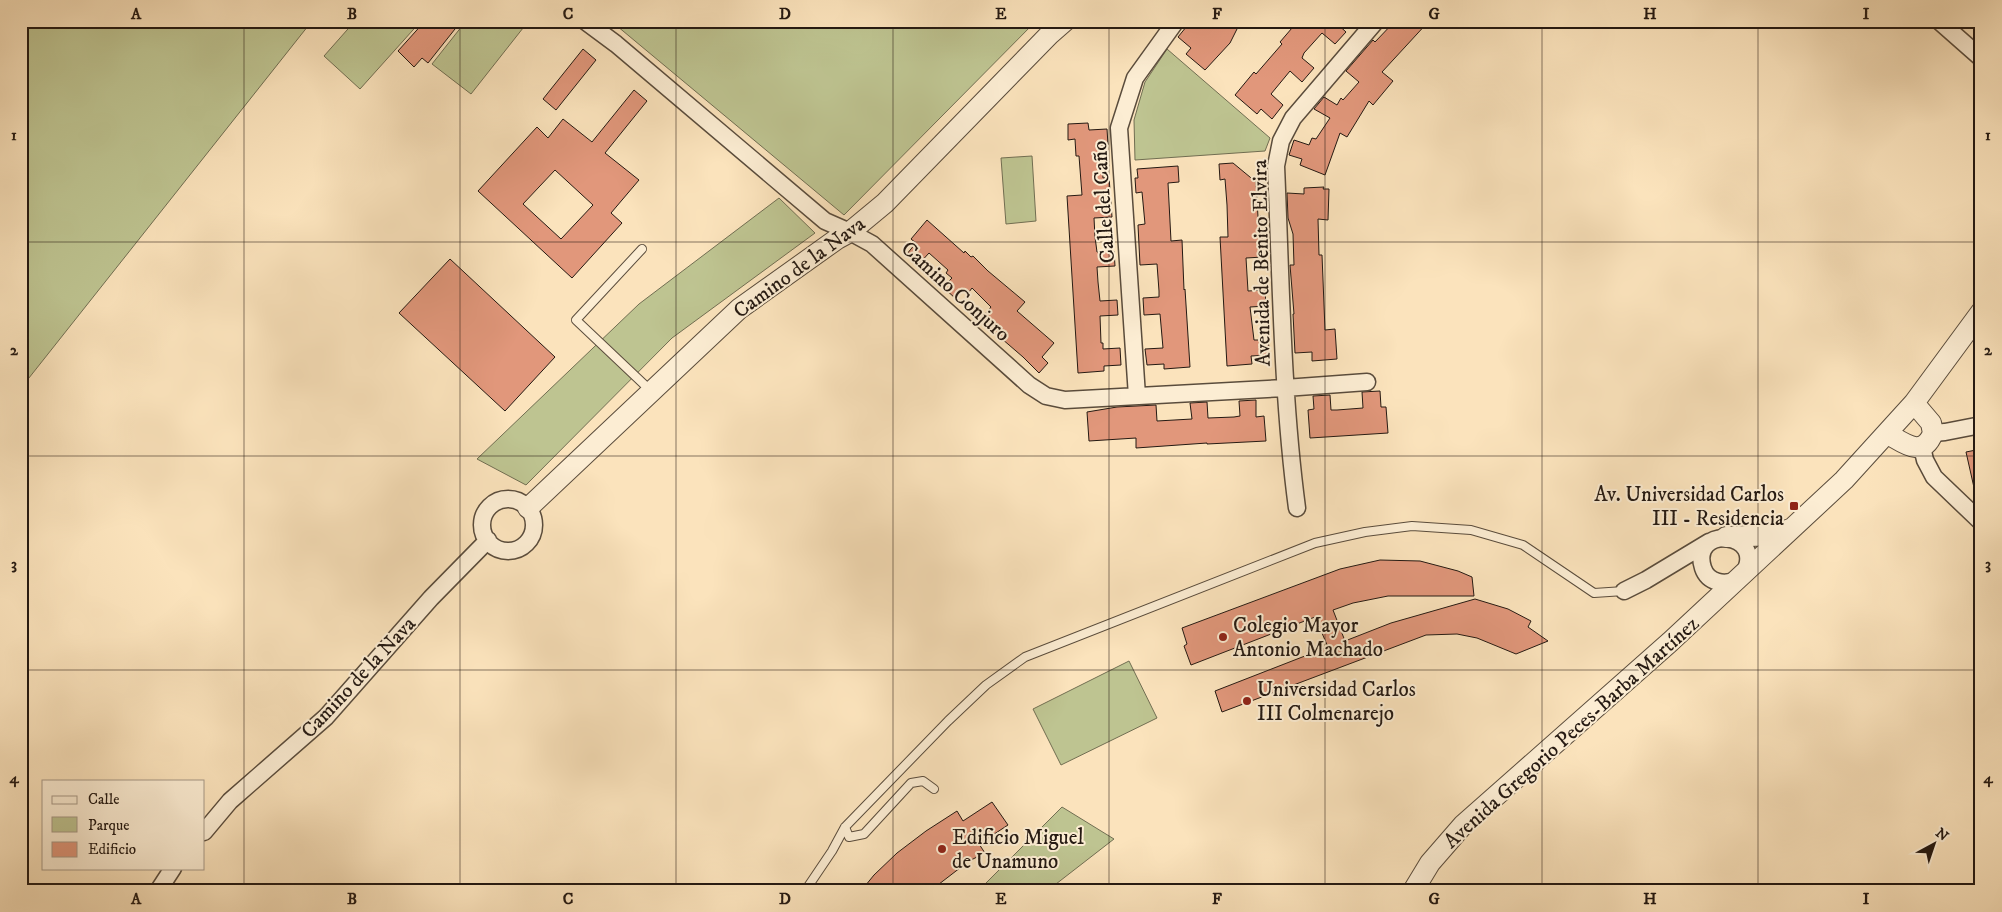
<svg xmlns="http://www.w3.org/2000/svg" width="2002" height="912" viewBox="0 0 2002 912" font-family="'IM FELL DW Pica',serif">
<style>
.green{fill:#bec491;stroke:#716e52}
.building{fill:#e1977b;stroke:#241912;fill-rule:evenodd}
.lines{fill:none;stroke-linecap:round;stroke-linejoin:round}
.service-casing{stroke:#5a4c3c;stroke-width:10}
.minor-casing{stroke:#5a4c3c;stroke-width:19}
.tertiary-casing{stroke:#5a4c3c;stroke-width:22}
.service{stroke:#fcedd3;stroke-width:8}
.minor{stroke:#fcedd3;stroke-width:16}
.tertiary{stroke:#fcedd3;stroke-width:20}
.grid{fill:none;stroke:#241912;stroke-width:1;stroke-opacity:0.55}
.poi-dot{fill:#8f2418;stroke:#fcedd3;stroke-width:2}
.labels{text-anchor:middle;stroke-width:4;stroke-linejoin:round;paint-order:stroke}
.street-label{font-size:21px;fill:#241912;stroke:#fcedd3}
.poi-label{font-size:21px;fill:#241912;stroke:#fcedd3;text-anchor:start}
.neatline{fill:none;stroke:#241912;stroke-width:2}
.grid-label{font-size:16px;text-anchor:middle;font-weight:bold;fill:#241912}
</style>
<rect width="100%" height="100%" fill="#fbe3bc"/>
<filter id="stains"><feTurbulence type="fractalNoise" baseFrequency=".004" numOctaves="4"/><feColorMatrix values="0 0 0 0 .2 0 0 0 0 .09 0 0 0 0 .02 0 0 0 .5 -.17"/></filter>
<radialGradient id="worn" r=".72"><stop offset=".6" stop-color="#630" stop-opacity="0"/><stop offset="1" stop-color="#630" stop-opacity=".3"/></radialGradient>
<!-- green -->
<path class="green" d="M 21,21 L 312,21 L 21,388 Z
M 355,21 L 421,21 L 360,89 L 324,56 Z
M 466,21 L 526,21 L 527,23 L 471,94 L 432,64 Z
M 611,21 L 1036,21 L 844,215 Z
M 1167,49 L 1270,138 L 1265,151 L 1135,160 L 1134,120 L 1145,82 Z
M 1032,156 L 1036,221 L 1006,224 L 1001,158 Z
M 779,198 L 815,233 L 672,338 L 526,485 L 477,459 L 639,304 Z
M 1129,661 L 1157,718 L 1061,765 L 1033,709 Z
M 1062,807 L 1114,839 L 1047,891 L 978,891 Z"/>
<!-- building -->
<path class="building" d="M 425,21 L 446,21 L 455,29 L 428,63 L 422,58 L 414,67 L 398,51 Z
M 1191,21 L 1241,21 L 1230,43 L 1205,70 L 1186,54 L 1191,48 L 1178,37 Z
M 1298,21 L 1334,21 L 1346,32 L 1335,44 L 1322,33 L 1304,53 L 1302,58 L 1314,68 L 1302,82 L 1290,71 L 1271,94 L 1283,105 L 1272,119 L 1261,109 L 1257,114 L 1235,95 L 1254,72 L 1256,74 L 1282,44 L 1280,42 Z
M 1395,21 L 1429,21 L 1382,72 L 1393,81 L 1373,105 L 1369,101 L 1347,137 L 1340,133 L 1325,175 L 1300,165 L 1302,159 L 1289,155 L 1294,140 L 1309,145 L 1312,138 L 1316,139 L 1330,118 L 1314,109 L 1324,97 L 1337,105 L 1341,98 L 1343,100 L 1359,82 L 1346,71 L 1373,40 L 1375,42 Z
M 583,49 L 596,60 L 556,110 L 543,99 Z
M 634,90 L 647,101 L 605,153 L 639,180 L 611,213 L 622,223 L 572,278 L 478,191 L 537,127 L 548,138 L 563,119 L 592,142 ZM 555,170 L 593,205 L 561,239 L 523,204 Z
M 1088,123 L 1089,130 L 1107,129 L 1108,145 L 1101,146 L 1103,178 L 1109,177 L 1112,217 L 1094,218 L 1095,237 L 1097,252 L 1114,251 L 1115,266 L 1097,267 L 1098,282 L 1100,301 L 1117,300 L 1118,315 L 1100,316 L 1101,343 L 1103,343 L 1103,349 L 1120,348 L 1121,365 L 1104,366 L 1104,371 L 1078,373 L 1067,196 L 1082,195 L 1079,156 L 1076,156 L 1075,139 L 1068,140 L 1068,124 Z
M 1233,163 L 1256,182 L 1258,217 L 1261,216 L 1263,257 L 1246,258 L 1248,291 L 1265,290 L 1266,306 L 1250,307 L 1254,340 L 1268,340 L 1270,355 L 1251,356 L 1252,364 L 1227,366 L 1220,237 L 1228,237 L 1227,205 L 1225,179 L 1220,180 L 1219,164 Z
M 1178,166 L 1179,182 L 1168,183 L 1171,241 L 1182,240 L 1184,290 L 1185,289 L 1190,367 L 1164,369 L 1164,364 L 1147,365 L 1145,349 L 1163,348 L 1160,314 L 1144,315 L 1143,298 L 1159,297 L 1159,291 L 1157,264 L 1140,265 L 1138,225 L 1145,224 L 1142,192 L 1136,193 L 1135,178 L 1138,178 L 1137,169 Z
M 1324,187 L 1323,189 L 1329,189 L 1328,220 L 1318,219 L 1319,255 L 1322,255 L 1325,330 L 1335,329 L 1337,359 L 1312,361 L 1312,352 L 1295,353 L 1293,314 L 1294,314 L 1290,265 L 1294,265 L 1293,234 L 1288,218 L 1287,193 L 1304,194 L 1304,188 Z
M 927,220 L 964,253 L 965,251 L 971,257 L 973,256 L 988,271 L 1025,302 L 1017,311 L 1054,343 L 1042,357 L 1048,363 L 1039,373 L 1023,357 L 980,320 L 991,307 L 972,288 L 969,292 L 965,288 L 956,299 L 943,287 L 952,278 L 946,273 L 948,270 L 929,253 L 918,265 L 906,255 L 916,243 L 911,239 Z
M 450,259 L 555,357 L 505,411 L 399,313 Z
M 1380,391 L 1381,407 L 1386,407 L 1388,433 L 1310,438 L 1308,410 L 1314,409 L 1313,396 L 1330,395 L 1331,410 L 1337,410 L 1363,408 L 1362,392 Z
M 1256,400 L 1256,417 L 1264,416 L 1266,441 L 1207,444 L 1207,443 L 1136,448 L 1136,438 L 1089,441 L 1087,412 L 1117,407 L 1156,405 L 1157,421 L 1192,419 L 1190,403 L 1207,402 L 1208,418 L 1234,417 L 1240,416 L 1239,401 Z
M 1981,449 L 1981,492 L 1975,492 L 1966,452 Z
M 1380,560 L 1420,561 L 1458,571 L 1472,577 L 1474,596 L 1388,596 L 1353,603 L 1333,610 L 1345,641 L 1391,623 L 1475,599 L 1508,609 L 1531,621 L 1528,627 L 1548,641 L 1516,654 L 1477,638 L 1457,634 L 1426,635 L 1222,712 L 1215,691 L 1328,647 L 1315,617 L 1191,665 L 1184,646 L 1187,644 L 1182,628 L 1340,569 Z
M 992,802 L 1008,825 L 979,844 L 985,853 L 969,861 L 930,891 L 861,891 L 874,875 L 897,853 L 926,831 L 957,811 L 963,821 Z"/>
<g class="lines">
<!-- service casing -->
<g class="service-casing">
<path id="service" d="M 642,249 L 576,320 L 651,391
M 845,827 L 849,837 L 864,834 L 911,783 L 923,781 L 934,789
M 805,891 L 832,851 L 845,827 L 948,721 L 986,685 L 1025,657 L 1315,543 L 1365,532 L 1412,526 L 1471,530 L 1523,545 L 1594,593 L 1624,591"/>
</g>
<!-- minor casing -->
<g class="minor-casing">
<path id="minor" d="M 585,21 L 616,44 L 825,221 L 850,232 L 872,244 L 1029,385 L 1046,396 L 1065,400 L 1285,388 L 1367,382
M 1939,21 L 1981,58
M 1137,396 L 1119,128 L 1135,78 L 1176,21
M 1933,433 L 1945,432 L 1981,425
M 1922,447 L 1925,460 L 1934,477 L 1981,522
M482 525a26 26 0 1 1 52 0a26 26 0 1 1-52 0Z
M 1297,508 C 1282,395 1281,280 1276,166 L 1281,141 L 1293,118 L 1376,21
M 1738,579 C 1725,586 1708,583 1703,568 C 1689,524 1769,531 1743,575
M 1624,591 L 1646,580 L 1709,542
M 204,832 L 230,801 L 326,717 L 431,598 L 488,540
M 158,891 L 173,868"/>
</g>
<!-- tertiary casing -->
<g class="tertiary-casing">
<path id="tertiary" d="M 1888,434 C 1904,443 1923,459 1933,433 L 1931,423 L 1914,403
M 528,508 L 739,309 L 837,239 L 850,232 L 885,203 L 1049,35 L 1065,21
M 1726,537 L 1773,535 L 1790,529
M 1413,891 L 1430,863 L 1463,825 L 1670,642 L 1844,480 L 1914,403 L 1981,312"/>
</g>
<!-- service -->
<use href="#service" class="service"/>
<!-- minor -->
<use href="#minor" class="minor"/>
<!-- tertiary -->
<use href="#tertiary" class="tertiary"/>
</g>
<!-- grid -->
<path class="grid" d="M 244,21 L 244,891M 460,21 L 460,891M 676,21 L 676,891M 893,21 L 893,891M 1109,21 L 1109,891M 1325,21 L 1325,891M 1542,21 L 1542,891M 1758,21 L 1758,891M 21,242 L 1981,242M 21,456 L 1981,456M 21,670 L 1981,670"/>
<!-- markers -->
<g class="poi-dot">
<rect x="1789" y="501" width="10" height="10" rx="2.5"/>
<circle cx="1223" cy="637" r="5"/>
<circle cx="1247" cy="701" r="5"/>
<circle cx="942" cy="849" r="5"/>
</g>
<g class="labels">
<!-- street labels -->
<g class="street-label">
<text transform="translate(1103 202) rotate(-94)" y="7">Calle del Caño</text>
<text transform="translate(1261 263) rotate(-91)" y="7">Avenida de Benito Elvira</text>
<text transform="translate(799 267) rotate(-36)" y="7">Camino de la Nava</text>
<text transform="translate(956 291) rotate(42)" y="7">Camino Conjuro</text>
<text transform="translate(358 677) rotate(-47)" y="7">Camino de la Nava</text>
<text transform="translate(1571 732) rotate(-42)" y="7">Avenida Gregorio Peces-Barba Martínez</text>
</g>
<!-- poi labels -->
<g class="poi-label">
<text x="1784" y="501" text-anchor="end">Av. Universidad Carlos<tspan x="1784" dy="24">III - Residencia</tspan></text>
<text x="1233" y="632">Colegio Mayor<tspan x="1233" dy="24">Antonio Machado</tspan></text>
<text x="1257" y="696">Universidad Carlos<tspan x="1257" dy="24">III Colmenarejo</tspan></text>
<text x="952" y="844">Edificio Miguel<tspan x="952" dy="24">de Unamuno</tspan></text>
</g>
</g>
<!-- margin -->
<rect width="2002" height="912" fill="none" stroke="#fbe3bc" stroke-width="55"/>
<!-- legend -->
<rect x="42" y="780" width="162" height="90" fill="#fcedd3" stroke="#a69886"/>
<rect x="52" y="796" width="25" height="8" fill="#fcedd3" stroke="#a69886"/>
<text x="88" y="804" font-size="15" fill="#241912">Calle</text>
<rect x="52" y="817" width="25" height="15" fill="#bec491" stroke="#a69886"/>
<text x="88" y="830" font-size="15" fill="#241912">Parque</text>
<rect x="52" y="842" width="25" height="15" fill="#e1977b" stroke="#a69886"/>
<text x="88" y="854" font-size="15" fill="#241912">Edificio</text>
<!-- north arrow -->
<g transform="translate(1934 844) rotate(40)" stroke="#fcedd3" stroke-width="4" paint-order="stroke">
<path d="M0-4L9 19L0 12L-9 19Z" fill="#241912"/>
<text y="-8" font-size="14" font-weight="bold" text-anchor="middle" fill="#241912">N</text>
</g>
<rect x="28" y="28" width="1946" height="856" class="neatline"/>
<g class="grid-label">
<text x="136" y="19">A</text>
<text x="352" y="19">B</text>
<text x="568" y="19">C</text>
<text x="785" y="19">D</text>
<text x="1001" y="19">E</text>
<text x="1217" y="19">F</text>
<text x="1434" y="19">G</text>
<text x="1650" y="19">H</text>
<text x="1866" y="19">I</text>
<text x="14" y="140">1</text>
<text x="1988" y="140">1</text>
<text x="14" y="355">2</text>
<text x="1988" y="355">2</text>
<text x="14" y="569">3</text>
<text x="1988" y="569">3</text>
<text x="14" y="783">4</text>
<text x="1988" y="783">4</text>
<text x="136" y="904">A</text>
<text x="352" y="904">B</text>
<text x="568" y="904">C</text>
<text x="785" y="904">D</text>
<text x="1001" y="904">E</text>
<text x="1217" y="904">F</text>
<text x="1434" y="904">G</text>
<text x="1650" y="904">H</text>
<text x="1866" y="904">I</text>
</g>
<rect width="100%" height="100%" filter="url(#stains)"/>
<rect width="100%" height="100%" fill="url(#worn)"/>
</svg>
